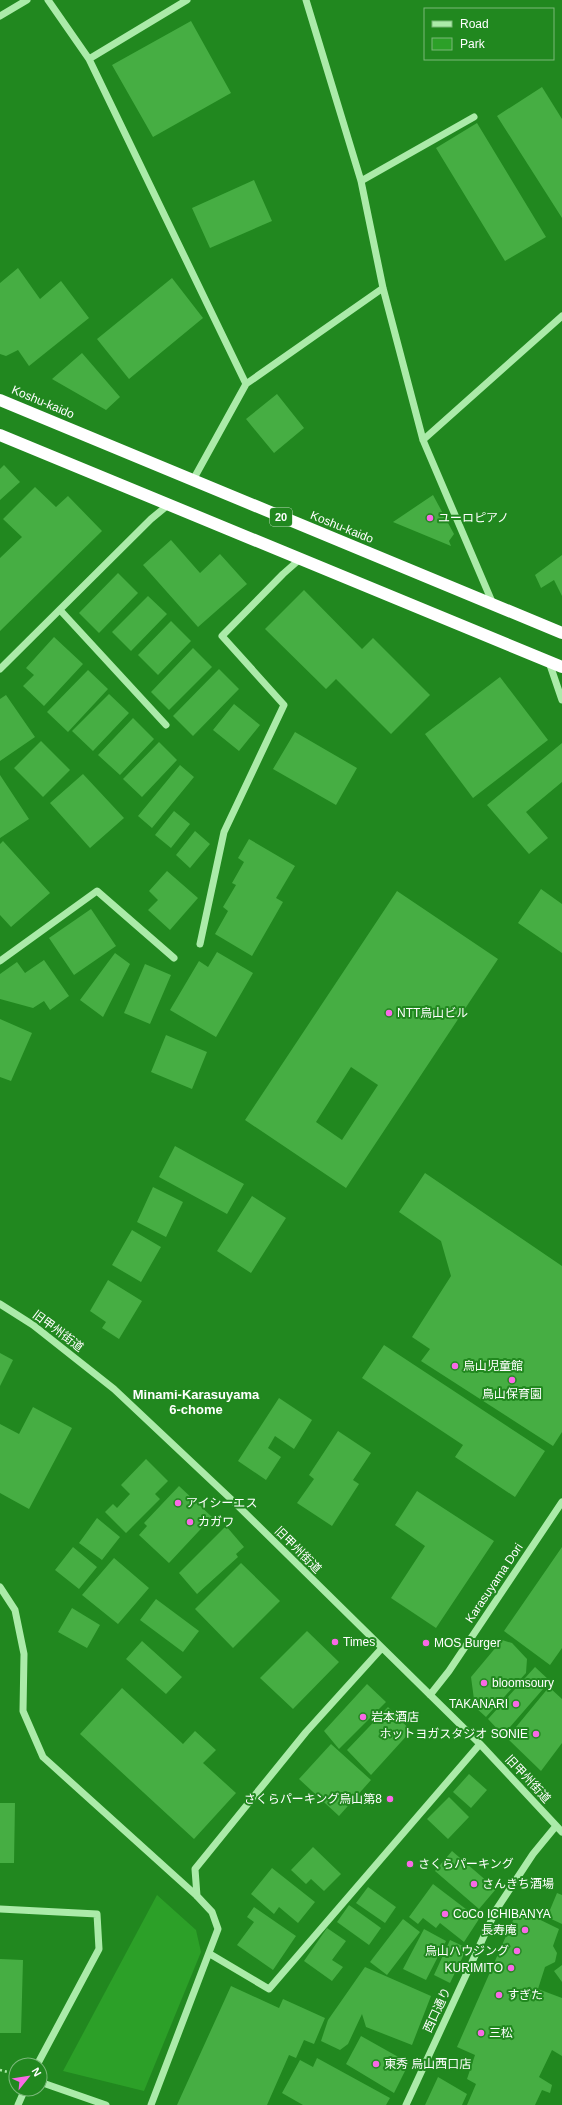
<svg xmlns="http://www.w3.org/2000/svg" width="562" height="2105" viewBox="0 0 562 2105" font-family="Helvetica,'Noto Sans JP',sans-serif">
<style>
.green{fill:#2ca028}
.building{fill:#46ae43;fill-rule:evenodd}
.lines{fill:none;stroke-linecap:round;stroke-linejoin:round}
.path{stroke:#abeba9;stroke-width:2.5;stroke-dasharray:2 3;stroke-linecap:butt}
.minor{stroke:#abeba9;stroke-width:7}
.highway{stroke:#fff;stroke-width:12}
.poi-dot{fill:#f969e6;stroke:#21881f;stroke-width:1.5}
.labels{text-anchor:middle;stroke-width:4;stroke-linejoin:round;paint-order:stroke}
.shield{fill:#21881f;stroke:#bcdbbc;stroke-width:1}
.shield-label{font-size:11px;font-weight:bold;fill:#fff}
.street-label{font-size:12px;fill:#fff;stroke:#21881f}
.poi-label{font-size:12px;fill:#fff;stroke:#21881f;text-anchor:start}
.neighbourhood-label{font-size:13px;font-weight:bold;fill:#fff;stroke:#21881f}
</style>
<rect width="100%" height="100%" fill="#21881f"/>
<!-- green -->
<path class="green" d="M 157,1895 L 196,1930 L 201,1952 L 144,2091 L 63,2071 Z"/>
<!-- building -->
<path class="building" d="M 191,21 L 231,93 L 153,137 L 112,65 Z
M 542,87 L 562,119 L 562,218 L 497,116 Z
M 477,123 L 546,237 L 505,261 L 436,148 Z
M 254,180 L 272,221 L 210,248 L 192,208 Z
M 18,268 L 40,299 L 61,281 L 89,318 L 29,366 L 18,350 L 6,356 L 0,354 L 0,283 Z
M 172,278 L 203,318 L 129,379 L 97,339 Z
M 82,353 L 120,397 L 106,410 L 52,379 Z
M 277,394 L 304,428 L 274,453 L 246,419 Z
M 4,465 L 20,482 L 0,500 L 0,469 Z
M 35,487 L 56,507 L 68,496 L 102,531 L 0,631 L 0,558 L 22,537 L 3,519 Z
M 433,495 L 454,534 L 449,541 L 451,546 L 393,522 Z
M 171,540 L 200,573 L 220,554 L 247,584 L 198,627 L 143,565 Z
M 562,555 L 562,596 L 554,580 L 541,588 L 535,575 Z
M 118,573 L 138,593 L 99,633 L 79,613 Z
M 304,590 L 362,649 L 373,638 L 430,695 L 391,734 L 336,679 L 326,689 L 265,629 Z
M 148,596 L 167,614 L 131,651 L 112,632 Z
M 171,621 L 191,641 L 158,675 L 138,655 Z
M 54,637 L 83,664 L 44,706 L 23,686 L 34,675 L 26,668 Z
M 193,648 L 212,667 L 169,710 L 151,692 Z
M 219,669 L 239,689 L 193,736 L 173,716 Z
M 88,670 L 108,689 L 68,732 L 47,712 Z
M 500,677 L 548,740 L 473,798 L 425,734 Z
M 109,694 L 129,713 L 93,751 L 72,731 Z
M 6,695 L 35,737 L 0,761 L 0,699 Z
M 234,704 L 260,725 L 239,751 L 213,730 Z
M 133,718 L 154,739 L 120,775 L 98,755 Z
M 295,732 L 357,768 L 336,805 L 273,769 Z
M 41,741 L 70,770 L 43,797 L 14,768 Z
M 159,742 L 177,760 L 142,797 L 123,779 Z
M 562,743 L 562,782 L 526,812 L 548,838 L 529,854 L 487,805 Z
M 180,765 L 194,777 L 152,828 L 138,816 Z
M 83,774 L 124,818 L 90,848 L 50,803 Z
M 0,775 L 29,819 L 0,838 Z
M 174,811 L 190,824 L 171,848 L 155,835 Z
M 195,831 L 210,844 L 190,868 L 176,855 Z
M 249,839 L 295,866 L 276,898 L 283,902 L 252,956 L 215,934 L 228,911 L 223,907 L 236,885 L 232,883 L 244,862 L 238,858 Z
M 3,841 L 50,893 L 11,927 L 0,915 L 0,844 Z
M 167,871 L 198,898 L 170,930 L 148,910 L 158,900 L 149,891 Z
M 541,889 L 562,904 L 562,953 L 518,923 Z
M 397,891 L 498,959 L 346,1188 L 245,1120 ZM 351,1067 L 378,1085 L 342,1140 L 316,1122 Z
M 91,909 L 116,946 L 74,975 L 49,938 Z
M 217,952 L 253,973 L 216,1037 L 170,1010 L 199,961 L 208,967 Z
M 115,953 L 130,964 L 103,1017 L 80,1000 Z
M 44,960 L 69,996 L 50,1010 L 44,1001 L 33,1008 L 0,999 L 0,974 L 17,962 L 25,973 Z
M 145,964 L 171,975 L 150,1024 L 124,1013 Z
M 0,1019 L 32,1033 L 11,1081 L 0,1077 Z
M 166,1035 L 207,1052 L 192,1089 L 151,1072 Z
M 175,1146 L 244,1184 L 227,1214 L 159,1177 Z
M 425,1173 L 562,1266 L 562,1432 L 553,1446 L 421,1361 L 430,1349 L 412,1337 L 451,1276 L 441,1241 L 399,1212 Z
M 153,1187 L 183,1202 L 166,1237 L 137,1222 Z
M 252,1196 L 286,1218 L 251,1273 L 217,1251 Z
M 132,1230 L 161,1247 L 141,1282 L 112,1265 Z
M 108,1280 L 142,1301 L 119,1339 L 102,1328 L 106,1322 L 90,1311 Z
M 384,1345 L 545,1451 L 515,1497 L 455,1457 L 463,1445 L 362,1378 Z
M 0,1353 L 13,1360 L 0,1386 Z
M 279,1398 L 312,1420 L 294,1449 L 275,1436 L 268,1448 L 281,1457 L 266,1480 L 238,1461 Z
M 33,1407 L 72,1428 L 29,1509 L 0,1493 L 0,1424 L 19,1434 Z
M 338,1431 L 371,1453 L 353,1480 L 359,1484 L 332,1526 L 297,1503 L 314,1479 L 309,1475 Z
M 146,1459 L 168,1481 L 155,1494 L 160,1499 L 126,1533 L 105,1512 L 113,1504 L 117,1508 L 130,1494 L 121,1485 Z
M 179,1486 L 212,1517 L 169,1563 L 139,1535 L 147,1526 L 144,1523 Z
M 417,1491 L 494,1541 L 436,1628 L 391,1598 L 425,1546 L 395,1525 Z
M 97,1518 L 120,1537 L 102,1560 L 79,1543 Z
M 226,1526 L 244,1547 L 236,1554 L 238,1557 L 197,1594 L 179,1573 Z
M 73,1547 L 97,1567 L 79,1589 L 55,1570 Z
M 562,1547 L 562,1648 L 550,1665 L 504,1631 Z
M 114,1558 L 149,1588 L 118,1624 L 82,1595 Z
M 241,1563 L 280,1601 L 233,1648 L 195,1609 Z
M 156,1599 L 199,1631 L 183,1652 L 140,1620 Z
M 72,1608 L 100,1625 L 87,1648 L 58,1632 Z
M 307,1631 L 339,1662 L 293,1709 L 260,1678 Z
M 502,1640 L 512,1643 L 527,1659 L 526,1673 L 486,1717 L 475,1707 L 471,1677 Z
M 142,1641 L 182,1677 L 166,1694 L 126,1659 Z
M 535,1667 L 550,1681 L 503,1735 L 488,1719 Z
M 367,1684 L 386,1702 L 339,1749 L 324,1731 Z
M 549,1687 L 562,1699 L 562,1743 L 541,1771 L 507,1738 Z
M 122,1688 L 183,1744 L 195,1731 L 216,1750 L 203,1763 L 236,1793 L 194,1839 L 80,1734 Z
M 388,1707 L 411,1731 L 371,1775 L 347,1750 Z
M 331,1744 L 371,1780 L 339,1816 L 299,1779 Z
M 469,1774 L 487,1790 L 471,1808 L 453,1792 Z
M 449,1797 L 469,1817 L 448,1839 L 427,1819 Z
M 0,1803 L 15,1803 L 14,1863 L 0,1863 Z
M 313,1847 L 341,1874 L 324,1891 L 311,1879 L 306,1884 L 291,1870 Z
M 452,1851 L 496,1889 L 479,1909 L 435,1871 Z
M 272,1868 L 315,1902 L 298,1923 L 279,1907 L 274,1914 L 251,1894 Z
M 433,1884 L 479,1919 L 464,1942 L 440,1923 L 436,1928 L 423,1918 L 418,1924 L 409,1917 Z
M 368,1887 L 396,1907 L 385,1923 L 356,1903 Z
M 557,1893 L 562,1895 L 562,1924 L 547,1917 Z
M 349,1905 L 381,1928 L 369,1945 L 337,1922 Z
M 254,1907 L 296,1936 L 273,1970 L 237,1945 L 254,1922 L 247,1917 Z
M 518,1909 L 559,1929 L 553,1946 L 557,1953 L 555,1962 L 545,1967 L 538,1989 L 562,1998 L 562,2056 L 552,2050 L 539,2077 L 552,2085 L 550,2093 L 542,2090 L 535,2105 L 467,2105 L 476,2084 L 467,2079 L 475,2055 L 457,2047 Z
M 403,1919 L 420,1932 L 387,1975 L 370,1962 Z
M 327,1928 L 346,1941 L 332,1960 L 343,1967 L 332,1981 L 304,1961 Z
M 424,1929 L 446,1941 L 426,1980 L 403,1969 Z
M 450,1940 L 467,1948 L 450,1983 L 434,1975 Z
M 0,1959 L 23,1960 L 21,2033 L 0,2033 Z
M 562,1965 L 562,1982 L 554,1971 Z
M 365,1967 L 431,1996 L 412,2045 L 366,2027 L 362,2014 L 348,2044 L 340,2050 L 321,2041 L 328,2020 Z
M 231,1986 L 279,2008 L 283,1999 L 325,2018 L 314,2044 L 304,2040 L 296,2058 L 289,2055 L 267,2105 L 177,2105 Z
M 361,2036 L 409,2063 L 394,2093 L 346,2064 Z
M 317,2058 L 390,2098 L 386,2105 L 303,2105 L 282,2093 L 300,2060 L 313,2067 Z
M 438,2077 L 467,2094 L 462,2105 L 425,2105 Z"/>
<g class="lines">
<!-- path -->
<path class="path" d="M 0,2070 L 12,2073"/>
<!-- minor -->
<path class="minor" d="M 48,0 L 89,59 L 246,384
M 306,0 L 361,181 L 383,288 L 423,440 L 493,604
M 0,16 L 27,0
M 89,59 L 187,0
M 361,181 L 474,117
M 423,440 L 562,316
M 193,480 L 246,384 L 383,288
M 60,610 L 166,725
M 549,662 L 562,700
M 0,669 L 151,519 L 168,505
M 200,944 L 224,832 L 284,705 L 222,636 L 283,574 L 300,559
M 0,961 L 97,891 L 174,958
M 0,1304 L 33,1325 L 114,1389 L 233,1501 L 480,1744 L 562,1832
M 0,1587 L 15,1610 L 24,1654 L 23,1711 L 43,1757 L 197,1896 L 212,1912 L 218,1929 L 151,2105
M 430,1695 L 449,1671 L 562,1502
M 197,1896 L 195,1869 L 306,1732 L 382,1648
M 0,1909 L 97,1914 L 99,1949 L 37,2065
M 210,1954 L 269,1989 L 480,1744
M 40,2082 L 106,2105
M 18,2105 L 25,2089
M 406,2105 L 496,1910 L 533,1854 L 556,1826"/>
<!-- highway -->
<path class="highway" d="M 0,400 L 562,633
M 0,435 L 562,667"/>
</g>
<!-- markers -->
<g class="poi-dot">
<circle cx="430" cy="518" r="4"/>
<circle cx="389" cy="1013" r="4"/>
<circle cx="455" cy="1366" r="4"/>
<circle cx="512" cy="1380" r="4"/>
<circle cx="178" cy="1503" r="4"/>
<circle cx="190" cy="1522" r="4"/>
<circle cx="335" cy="1642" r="4"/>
<circle cx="426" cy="1643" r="4"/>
<circle cx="484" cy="1683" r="4"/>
<circle cx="516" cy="1704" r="4"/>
<circle cx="363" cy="1717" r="4"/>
<circle cx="536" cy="1734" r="4"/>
<circle cx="390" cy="1799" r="4"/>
<circle cx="410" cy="1864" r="4"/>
<circle cx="474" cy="1884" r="4"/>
<circle cx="445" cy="1914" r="4"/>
<circle cx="525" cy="1930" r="4"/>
<circle cx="517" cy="1951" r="4"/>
<circle cx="511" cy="1968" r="4"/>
<circle cx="499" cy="1995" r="4"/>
<circle cx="481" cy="2033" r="4"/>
<circle cx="376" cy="2064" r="4"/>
</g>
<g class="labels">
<!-- shield labels -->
<rect class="shield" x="270" y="508" width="22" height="18" rx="3"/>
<g class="shield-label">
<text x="281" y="521">20</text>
</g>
<!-- street labels -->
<g class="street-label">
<text transform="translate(43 402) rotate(23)" y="4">Koshu-kaido</text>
<text transform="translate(342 527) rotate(22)" y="4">Koshu-kaido</text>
<text transform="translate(58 1331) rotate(37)" y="4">旧甲州街道</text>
<text transform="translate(298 1550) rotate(45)" y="4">旧甲州街道</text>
<text transform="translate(494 1583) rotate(-56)" y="4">Karasuyama Dori</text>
<text transform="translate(528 1779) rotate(47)" y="4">旧甲州街道</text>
<text transform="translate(437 2010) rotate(-65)" y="4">西口通り</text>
</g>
<!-- poi labels -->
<g class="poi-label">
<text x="438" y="522">ユーロピアノ</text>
<text x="397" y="1017">NTT烏山ビル</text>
<text x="463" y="1370">烏山児童館</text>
<text x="512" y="1398" text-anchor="middle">鳥山保育園</text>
<text x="186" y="1507">アイシーエス</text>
<text x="198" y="1526">カガワ</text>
<text x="343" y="1646">Times</text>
<text x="434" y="1647">MOS Burger</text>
<text x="492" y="1687">bloomsoury</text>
<text x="508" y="1708" text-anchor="end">TAKANARI</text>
<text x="371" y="1721">岩本酒店</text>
<text x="528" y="1738" text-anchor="end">ホットヨガスタジオ SONIE</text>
<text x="382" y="1803" text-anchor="end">さくらパーキング烏山第8</text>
<text x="418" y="1868">さくらパーキング</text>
<text x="482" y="1888">さんきち酒場</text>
<text x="453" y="1918">CoCo ICHIBANYA</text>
<text x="517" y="1934" text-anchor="end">長寿庵</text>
<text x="509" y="1955" text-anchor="end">烏山ハウジング</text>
<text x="503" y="1972" text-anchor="end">KURIMITO</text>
<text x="507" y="1999">すぎた</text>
<text x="489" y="2037">三松</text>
<text x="384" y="2068">東秀 烏山西口店</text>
</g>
<!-- neighbourhood labels -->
<g class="neighbourhood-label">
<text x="196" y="1399">Minami-Karasuyama<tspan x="196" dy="15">6-chome</tspan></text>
</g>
</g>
<!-- legend -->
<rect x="424" y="8" width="130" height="52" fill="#21881f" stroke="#7ab879"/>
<rect x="432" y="21" width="20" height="6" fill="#abeba9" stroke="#7ab879"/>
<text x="460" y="28" font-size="12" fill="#ffffff">Road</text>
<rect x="432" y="38" width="20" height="12" fill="#2ca028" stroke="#7ab879"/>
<text x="460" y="48" font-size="12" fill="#ffffff">Park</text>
<!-- north arrow -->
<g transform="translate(28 2077) rotate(60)"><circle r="19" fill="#21881f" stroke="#7ab879"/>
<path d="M0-3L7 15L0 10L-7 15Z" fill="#f969e6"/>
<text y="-6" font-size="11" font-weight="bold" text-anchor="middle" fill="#ffffff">N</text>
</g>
</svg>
